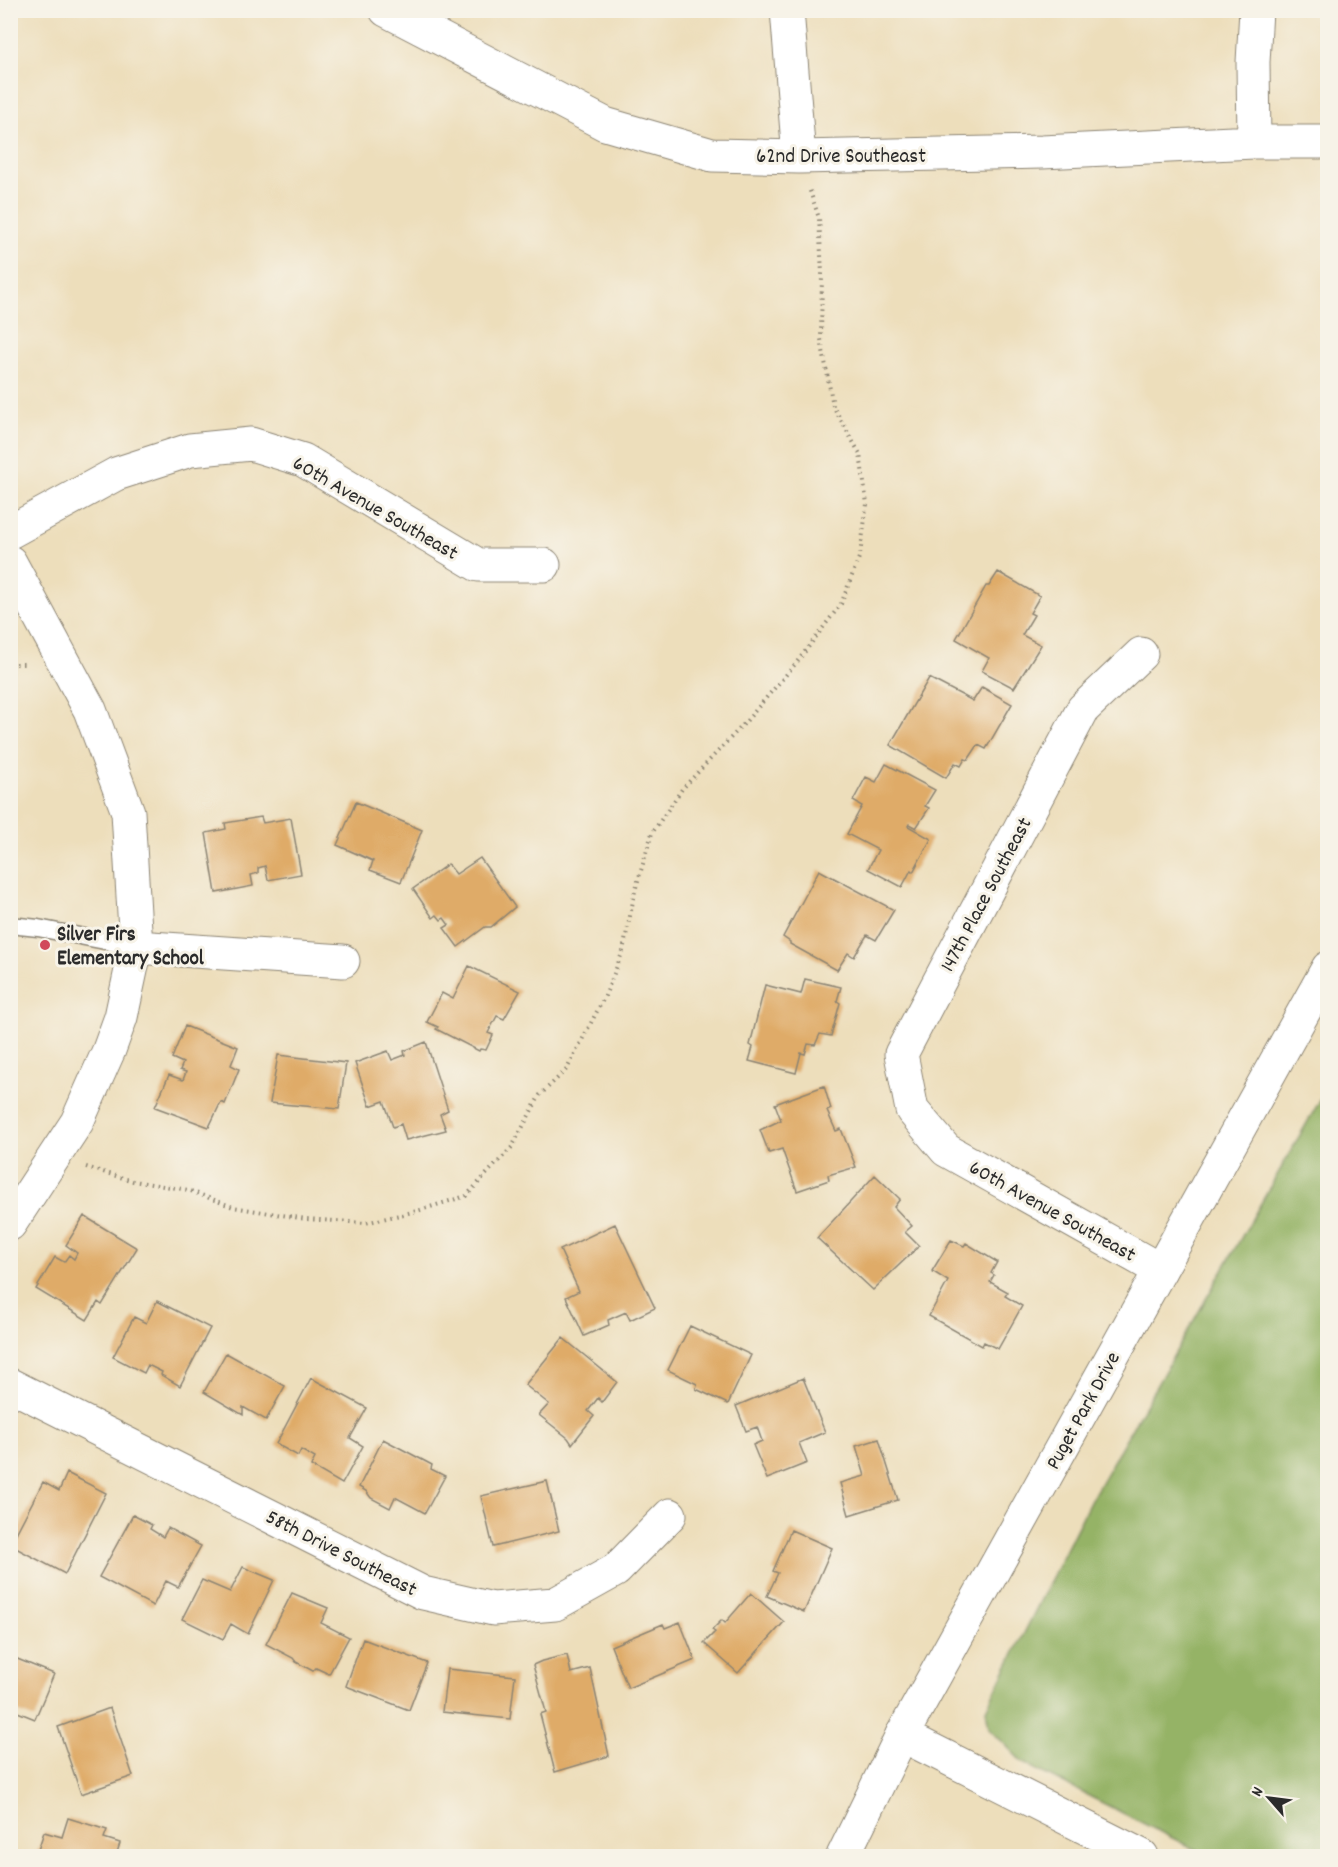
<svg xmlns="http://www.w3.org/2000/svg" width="1338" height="1867" viewBox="0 0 1338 1867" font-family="Dekko,sans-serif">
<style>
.forest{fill:#95b366;stroke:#606f48;stroke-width:1.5}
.building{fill:#dfab68}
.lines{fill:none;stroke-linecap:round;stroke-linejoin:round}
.lane-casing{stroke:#8c8473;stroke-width:19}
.street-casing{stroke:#8c8473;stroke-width:35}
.secondary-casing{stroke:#8c8473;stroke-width:35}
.path{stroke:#8c8473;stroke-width:4;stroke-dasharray:1.5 4.5;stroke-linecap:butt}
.lane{stroke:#fff;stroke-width:16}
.street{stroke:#fff;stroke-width:33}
.secondary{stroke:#fff;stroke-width:33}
.poi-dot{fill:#d1495b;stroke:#f7f3e8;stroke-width:2}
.labels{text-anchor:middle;stroke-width:6;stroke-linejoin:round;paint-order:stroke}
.street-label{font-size:21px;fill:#2b2b2b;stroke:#f7f3e8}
.poi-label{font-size:21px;font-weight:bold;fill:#2b2b2b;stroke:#f7f3e8;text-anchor:start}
</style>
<rect width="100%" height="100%" fill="#f7f3e8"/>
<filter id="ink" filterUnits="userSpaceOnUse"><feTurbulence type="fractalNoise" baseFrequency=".0167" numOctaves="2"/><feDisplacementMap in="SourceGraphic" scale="12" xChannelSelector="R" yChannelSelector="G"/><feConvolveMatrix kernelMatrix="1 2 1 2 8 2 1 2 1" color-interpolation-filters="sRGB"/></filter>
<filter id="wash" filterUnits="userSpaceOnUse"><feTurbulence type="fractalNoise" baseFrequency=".008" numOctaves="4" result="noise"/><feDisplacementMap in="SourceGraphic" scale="24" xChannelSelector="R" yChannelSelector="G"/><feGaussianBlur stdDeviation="1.35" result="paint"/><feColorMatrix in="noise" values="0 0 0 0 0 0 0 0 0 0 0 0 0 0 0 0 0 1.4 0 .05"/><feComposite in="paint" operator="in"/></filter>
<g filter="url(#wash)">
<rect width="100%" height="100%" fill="#eddebb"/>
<!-- forest -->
<path class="forest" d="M 1327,1088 L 1327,1856 L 1208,1856 L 1023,1763 L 989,1728 L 986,1709 L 1092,1498 Z"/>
<g id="blocks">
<!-- building -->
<path class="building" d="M 998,572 L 1040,596 L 1030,613 L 1034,615 L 1022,635 L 1041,645 L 1014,688 L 982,671 L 989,658 L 956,639 L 986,586 L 989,586 Z
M 929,678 L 973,701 L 982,687 L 1012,704 L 986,749 L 978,745 L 968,760 L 965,759 L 961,766 L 955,763 L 946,778 L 890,745 Z
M 886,764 L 935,790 L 925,806 L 929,808 L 916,828 L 909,824 L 908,826 L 931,839 L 913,872 L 911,870 L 902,887 L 868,869 L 878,850 L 847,834 L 862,806 L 853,801 L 866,777 L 876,782 Z
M 356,802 L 422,830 L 401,882 L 370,870 L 373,861 L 337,845 Z
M 261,817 L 263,823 L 291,818 L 301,874 L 268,880 L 265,866 L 258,868 L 258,873 L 251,875 L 253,886 L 216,893 L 206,833 L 226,829 L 225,823 Z
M 480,858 L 515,907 L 491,927 L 485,927 L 458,947 L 444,928 L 449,925 L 444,918 L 441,920 L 437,915 L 433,918 L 413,889 L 448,864 L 456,874 Z
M 819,870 L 894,910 L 876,940 L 867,935 L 854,957 L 848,953 L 837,970 L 790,944 L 790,942 L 783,937 Z
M 469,966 L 520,991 L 504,1019 L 497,1016 L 488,1033 L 493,1035 L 486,1050 L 480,1049 L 479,1051 L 436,1029 L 438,1027 L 427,1022 L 442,993 L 453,999 Z
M 805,979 L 841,987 L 837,1001 L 840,1003 L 831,1036 L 820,1034 L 815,1045 L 808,1044 L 805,1054 L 801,1053 L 796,1073 L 749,1061 L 753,1047 L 750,1045 L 765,985 L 801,994 Z
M 185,1026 L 238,1047 L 231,1065 L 239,1069 L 225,1104 L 221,1102 L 209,1127 L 155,1107 L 169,1075 L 183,1080 L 186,1072 L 180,1070 L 183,1063 L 172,1058 Z
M 426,1042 L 448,1110 L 440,1114 L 446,1130 L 406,1140 L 401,1124 L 393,1127 L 384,1101 L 370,1106 L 355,1063 L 388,1051 L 392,1060 L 405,1055 L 404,1051 Z
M 278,1055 L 346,1063 L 339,1109 L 270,1103 Z
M 824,1086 L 831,1109 L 827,1111 L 836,1131 L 841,1129 L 856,1167 L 828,1175 L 829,1180 L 797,1191 L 782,1149 L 769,1153 L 760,1130 L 781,1120 L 775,1104 Z
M 875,1175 L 900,1199 L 894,1207 L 912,1226 L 905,1232 L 919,1246 L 873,1290 L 817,1238 Z
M 84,1216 L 137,1248 L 102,1305 L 98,1302 L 87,1320 L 36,1289 L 55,1257 L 64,1262 L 69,1255 L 74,1259 L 77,1253 L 66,1245 Z
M 615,1224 L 655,1308 L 630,1320 L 626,1312 L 608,1320 L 609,1325 L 584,1336 L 566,1297 L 579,1291 L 560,1250 Z
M 951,1240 L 964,1246 L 966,1243 L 997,1262 L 991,1273 L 994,1275 L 990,1282 L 1008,1292 L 1005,1296 L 1022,1306 L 998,1349 L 984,1342 L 982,1346 L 929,1316 L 948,1281 L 932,1271 Z
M 157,1301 L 210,1328 L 180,1386 L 161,1375 L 162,1372 L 148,1365 L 144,1373 L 113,1357 L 134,1317 L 146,1323 Z
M 690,1326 L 751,1355 L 728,1404 L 696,1389 L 697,1384 L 668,1370 Z
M 563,1338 L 617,1382 L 602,1402 L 598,1398 L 588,1411 L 594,1416 L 572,1444 L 568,1438 L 539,1415 L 549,1404 L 525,1385 Z
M 226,1353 L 285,1386 L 266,1420 L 243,1407 L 243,1415 L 204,1392 Z
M 311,1378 L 367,1408 L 350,1438 L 363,1446 L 342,1484 L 311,1466 L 315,1458 L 301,1450 L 298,1456 L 276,1444 Z
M 803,1378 L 825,1432 L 799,1443 L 807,1463 L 767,1479 L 753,1445 L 762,1441 L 757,1427 L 746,1431 L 736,1406 Z
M 383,1439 L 432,1465 L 431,1469 L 445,1476 L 425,1513 L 395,1497 L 390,1508 L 371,1498 L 366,1491 L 359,1487 Z
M 879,1439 L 898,1500 L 849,1515 L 840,1483 L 865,1476 L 856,1446 Z
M 67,1473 L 106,1493 L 65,1574 L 10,1545 L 43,1482 L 59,1491 Z
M 547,1481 L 559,1531 L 493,1547 L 481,1496 Z
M 133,1515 L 152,1525 L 150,1529 L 163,1537 L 168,1528 L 201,1546 L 178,1587 L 166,1581 L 153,1606 L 99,1577 Z
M 791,1530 L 832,1548 L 804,1612 L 767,1596 L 778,1573 L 773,1571 Z
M 243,1567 L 274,1580 L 248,1634 L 231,1624 L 223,1639 L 182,1619 L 202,1580 L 230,1592 Z
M 292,1593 L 328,1608 L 321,1623 L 349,1637 L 329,1674 L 316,1668 L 313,1671 L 296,1662 L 293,1658 L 266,1644 Z
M 751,1593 L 784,1622 L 738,1673 L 704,1643 L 715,1632 L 712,1630 L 722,1620 L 725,1623 Z
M 680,1622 L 695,1660 L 628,1688 L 611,1646 L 663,1624 L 665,1628 Z
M 363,1639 L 427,1663 L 409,1710 L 346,1686 Z
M 567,1655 L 571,1673 L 590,1668 L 609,1756 L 555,1772 L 540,1714 L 546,1712 L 533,1665 L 542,1661 Z
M 10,1656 L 54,1674 L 35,1719 L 10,1709 Z
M 447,1669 L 515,1676 L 510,1719 L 442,1712 Z
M 110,1708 L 133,1776 L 81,1794 L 58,1727 Z
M 68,1818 L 107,1830 L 104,1838 L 120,1843 L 116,1856 L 36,1856 L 44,1832 L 62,1837 Z"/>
</g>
</g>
<g filter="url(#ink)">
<use href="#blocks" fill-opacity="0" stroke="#8c8473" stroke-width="1.5"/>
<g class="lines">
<!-- lane casing -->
<g class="lane-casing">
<path id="lane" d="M 10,925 L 38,928 L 136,947"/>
</g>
<!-- street casing -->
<g class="street-casing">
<path id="street" d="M 386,10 L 605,124 L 712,155 L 799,157 L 1042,152 L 1254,142 L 1328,142
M 787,10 L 799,157
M 1254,142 L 1253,62 L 1256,10
M 10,532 L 116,474 L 190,450 L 251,444 L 303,460 L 478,565 L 544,565
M 1141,654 L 1083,709 L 901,1054 L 912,1110 L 946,1150 L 1160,1270
M 136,947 L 343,961
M 10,1385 L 423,1593 L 493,1609 L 555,1604 L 616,1570 L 670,1515
M 902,1735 L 1142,1856"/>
</g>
<!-- secondary casing -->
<g class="secondary-casing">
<path id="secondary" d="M 10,562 L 90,710 L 128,812 L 136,947 L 121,1017 L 109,1050 L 77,1122 L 10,1224
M 843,1856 L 902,1735 L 1328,968"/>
</g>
<!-- path -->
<path class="path" d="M 10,664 L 28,664
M 86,1167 L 133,1181 L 188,1190 L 233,1207 L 306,1219 L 365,1223 L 417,1211 L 466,1196 L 512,1147 L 540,1095 L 567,1069 L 605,996 L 623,951 L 635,891 L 652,833 L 682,789 L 742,726 L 797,662 L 841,604 L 860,555 L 867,504 L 860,454 L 833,406 L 821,339 L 822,273 L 819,218 L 809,188"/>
<!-- lane -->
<use href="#lane" class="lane"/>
<!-- street -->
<use href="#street" class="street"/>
<!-- secondary -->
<use href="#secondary" class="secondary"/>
</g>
</g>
<!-- markers -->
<circle class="poi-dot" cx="45" cy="945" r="6"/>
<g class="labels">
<!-- street labels -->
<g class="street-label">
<text x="841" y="162">62nd Drive Southeast</text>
<text transform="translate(376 507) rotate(30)" y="7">60th Avenue Southeast</text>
<text transform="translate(985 894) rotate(-62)" y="7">147th Place Southeast</text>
<text transform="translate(1053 1210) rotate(29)" y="7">60th Avenue Southeast</text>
<text transform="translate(1082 1410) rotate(-61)" y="7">Puget Park Drive</text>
<text transform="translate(342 1552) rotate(27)" y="7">58th Drive Southeast</text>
</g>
<!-- poi labels -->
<g class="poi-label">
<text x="57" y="940">Silver Firs<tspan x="57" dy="24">Elementary School</tspan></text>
</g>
</g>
<!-- margin -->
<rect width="1338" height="1867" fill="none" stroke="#f7f3e8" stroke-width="36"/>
<!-- north arrow -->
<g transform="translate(1269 1798) rotate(298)" stroke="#f7f3e8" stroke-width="4.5" paint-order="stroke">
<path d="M0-4.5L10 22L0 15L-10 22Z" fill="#2b2b2b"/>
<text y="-9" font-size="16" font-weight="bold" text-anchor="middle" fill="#2b2b2b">N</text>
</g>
</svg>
